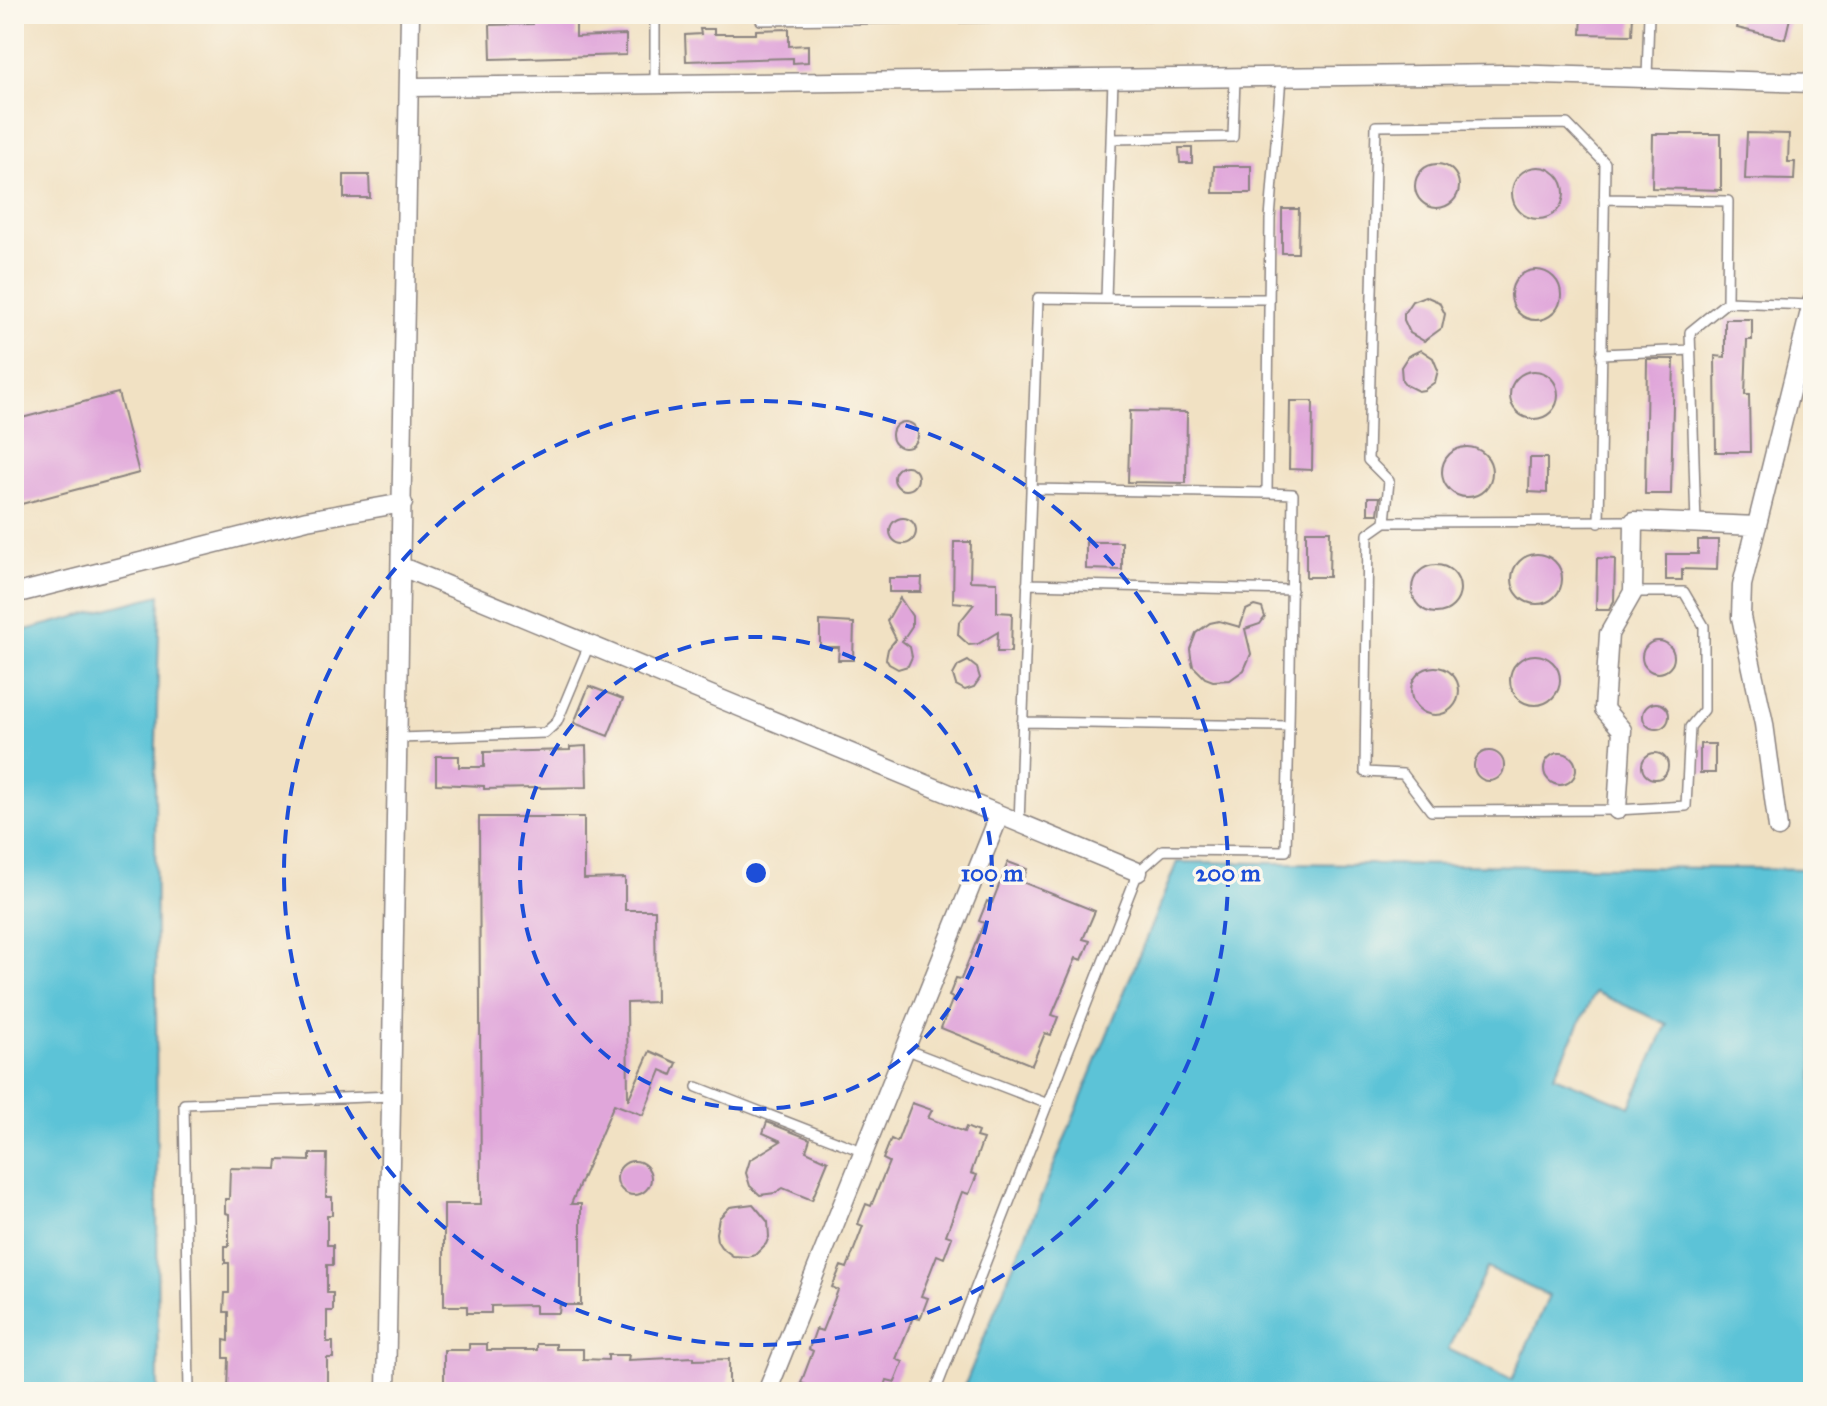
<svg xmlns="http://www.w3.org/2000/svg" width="1827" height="1406" viewBox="0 0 1827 1406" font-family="'IM FELL Great Primer',serif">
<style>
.water{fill:#5bc3d7;stroke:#3e7289;stroke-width:2;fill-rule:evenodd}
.building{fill:#e0a6da}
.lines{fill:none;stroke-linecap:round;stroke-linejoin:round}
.lane-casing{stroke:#8a827f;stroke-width:12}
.street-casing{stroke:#8a827f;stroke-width:21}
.lane{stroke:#fff;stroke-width:9}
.street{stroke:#fff;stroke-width:18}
.ring{fill:none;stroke:#1d4ed8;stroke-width:4;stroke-dasharray:14 10}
.centre{fill:#1d4ed8;stroke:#fbf7ec;stroke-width:4}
.ring-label{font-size:24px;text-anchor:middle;font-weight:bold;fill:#1d4ed8;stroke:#fbf7ec;stroke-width:7;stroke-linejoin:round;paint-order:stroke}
</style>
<rect width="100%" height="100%" fill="#fbf7ec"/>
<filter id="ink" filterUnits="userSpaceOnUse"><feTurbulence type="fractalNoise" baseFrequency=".0125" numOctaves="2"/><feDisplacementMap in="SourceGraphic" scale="16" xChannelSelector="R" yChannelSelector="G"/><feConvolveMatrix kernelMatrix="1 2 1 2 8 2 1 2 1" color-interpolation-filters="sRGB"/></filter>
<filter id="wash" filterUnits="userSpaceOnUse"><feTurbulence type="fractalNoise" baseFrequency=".006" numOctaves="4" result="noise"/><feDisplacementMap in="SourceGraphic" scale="32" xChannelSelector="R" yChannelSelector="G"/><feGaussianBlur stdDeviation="1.8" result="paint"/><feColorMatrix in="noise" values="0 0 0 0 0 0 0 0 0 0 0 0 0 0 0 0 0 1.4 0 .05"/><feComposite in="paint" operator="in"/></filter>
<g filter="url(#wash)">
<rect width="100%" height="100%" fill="#f1e1c3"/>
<!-- water -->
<path class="water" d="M 160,595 L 155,780 L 158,1392 L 14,1392 L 14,633 Z
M 1177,862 L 1813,869 L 1813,1392 L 962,1392 ZM 1595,992 L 1667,1024 L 1630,1107 L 1554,1076 ZM 1487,1268 L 1549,1296 L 1512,1380 L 1448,1349 Z"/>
<g id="blocks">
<!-- building -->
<path class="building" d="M 533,14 L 576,14 L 576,37 L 626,35 L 626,55 L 491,59 L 490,25 L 533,24 Z
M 1582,14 L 1633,14 L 1632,35 L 1581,34 Z
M 1740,14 L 1791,14 L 1785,39 L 1737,28 Z
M 700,29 L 714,29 L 714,34 L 756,34 L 756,30 L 789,29 L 789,46 L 808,45 L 808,62 L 793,63 L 793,58 L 686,61 L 685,35 L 701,34 Z
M 1747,133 L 1789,134 L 1788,162 L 1795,162 L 1794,180 L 1745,179 Z
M 1653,134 L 1721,134 L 1721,190 L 1652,188 Z
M 1179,148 L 1192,148 L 1192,163 L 1180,163 Z
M1415 186a22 22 0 1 1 44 0a22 22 0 1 1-44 0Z
M 1214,166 L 1251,166 L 1251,193 L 1213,193 Z
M1512 193a26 26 0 1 1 52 0a26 26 0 1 1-52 0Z
M 344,175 L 369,175 L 370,198 L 344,198 Z
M 1282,209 L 1299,209 L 1298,253 L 1282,253 Z
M1511 295a25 25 0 1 1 50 0a25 25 0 1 1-50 0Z
M 1425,296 L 1439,302 L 1445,314 L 1442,328 L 1424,341 L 1410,333 L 1404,320 L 1404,313 L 1412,301 Z
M 1725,319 L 1752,319 L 1752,340 L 1747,340 L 1745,395 L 1749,395 L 1750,452 L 1716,452 L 1715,356 L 1725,357 Z
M 1421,350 L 1433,358 L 1438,370 L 1435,382 L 1424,390 L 1418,391 L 1406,385 L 1402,380 L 1401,367 L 1408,356 Z
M 1647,359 L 1674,359 L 1671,494 L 1645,494 Z
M1510 395a24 24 0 1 1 48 0a24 24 0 1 1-48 0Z
M 118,393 L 139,473 L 14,506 L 14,420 Z
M 1290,401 L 1313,401 L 1312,470 L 1289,469 Z
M 1130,411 L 1187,412 L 1186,483 L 1128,482 Z
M892 435a13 13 0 1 1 26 0a13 13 0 1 1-26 0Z
M1442 472a25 25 0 1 1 50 0a25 25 0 1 1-50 0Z
M 1530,458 L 1547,458 L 1547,493 L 1529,492 Z
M894 478a12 12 0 1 1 24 0a12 12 0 1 1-24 0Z
M 1368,497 L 1380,497 L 1378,514 L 1368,514 Z
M890 531a13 13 0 1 1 26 0a13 13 0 1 1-26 0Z
M 1306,531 L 1330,531 L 1329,577 L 1306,577 Z
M 1698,540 L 1718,540 L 1717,570 L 1682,569 L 1682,580 L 1666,580 L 1666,554 L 1698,554 Z
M 954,542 L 971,542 L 970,581 L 997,582 L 997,612 L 1012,613 L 1011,652 L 997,652 L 998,632 L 978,644 L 969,645 L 958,635 L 959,623 L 974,604 L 953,602 Z
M 1086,542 L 1122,542 L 1122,570 L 1086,569 Z
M1512 579a25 25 0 1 1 50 0a25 25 0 1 1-50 0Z
M 1597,558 L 1615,559 L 1614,601 L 1609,610 L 1596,610 Z
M1412 589a24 24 0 1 1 48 0a24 24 0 1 1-48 0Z
M 889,578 L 922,578 L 921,592 L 889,592 Z
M 900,598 L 912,616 L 912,626 L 902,641 L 910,647 L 912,657 L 908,666 L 898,669 L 889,664 L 886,659 L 888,649 L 896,639 L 887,621 Z
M 1254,606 L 1262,608 L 1265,617 L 1260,624 L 1245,629 L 1251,654 L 1244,670 L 1230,680 L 1213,681 L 1205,678 L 1193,666 L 1191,657 L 1190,649 L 1196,633 L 1210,623 L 1219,621 L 1240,627 L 1246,610 Z
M 820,621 L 854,623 L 853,660 L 838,660 L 839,647 L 820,647 Z
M1642 657a16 16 0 1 1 32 0a16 16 0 1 1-32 0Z
M1510 680a25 25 0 1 1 50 0a25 25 0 1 1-50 0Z
M 968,661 L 977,668 L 980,678 L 974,687 L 965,690 L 956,685 L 953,675 L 958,666 Z
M1411 691a24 24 0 1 1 48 0a24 24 0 1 1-48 0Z
M 589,686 L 623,699 L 608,736 L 574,723 Z
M1643 716a13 13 0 1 1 26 0a13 13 0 1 1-26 0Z
M 1700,744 L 1715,744 L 1715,773 L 1700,773 Z
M 586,746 L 587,787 L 484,789 L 484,786 L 436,784 L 436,756 L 459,756 L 459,767 L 484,767 L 484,752 L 570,750 L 570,747 Z
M1474 766a15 15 0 1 1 30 0a15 15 0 1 1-30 0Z
M1642 766a13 13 0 1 1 26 0a13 13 0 1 1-26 0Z
M1544 769a16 16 0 1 1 32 0a16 16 0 1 1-32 0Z
M 479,817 L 584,817 L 584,879 L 625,878 L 625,910 L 655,910 L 656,1002 L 627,1003 L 628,1100 L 650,1051 L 677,1063 L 672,1075 L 661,1070 L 643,1115 L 614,1104 L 571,1204 L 581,1204 L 581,1305 L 560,1305 L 559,1313 L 535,1313 L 535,1305 L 491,1306 L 491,1313 L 467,1313 L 467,1306 L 444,1306 L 444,1204 L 481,1204 Z
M 1008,862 L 1027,869 L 1022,882 L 1095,911 L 1083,939 L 1090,941 L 1082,960 L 1076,958 L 1052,1015 L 1058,1017 L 1051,1035 L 1045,1033 L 1032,1065 L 941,1028 L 953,998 L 949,996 L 956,978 L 961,979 L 984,923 L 979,921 L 987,901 L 992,903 Z
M 912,1103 L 932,1110 L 928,1118 L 964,1132 L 966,1127 L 978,1132 L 976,1137 L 983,1139 L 971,1173 L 977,1175 L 969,1194 L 962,1192 L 946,1235 L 952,1237 L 944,1258 L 937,1255 L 921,1296 L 928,1298 L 920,1319 L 913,1317 L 896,1359 L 903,1362 L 895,1382 L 887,1380 L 883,1392 L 825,1392 L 801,1383 L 813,1351 L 809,1349 L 816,1329 L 822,1331 L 838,1290 L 832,1287 L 841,1266 L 847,1268 L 863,1226 L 858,1224 L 866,1204 L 871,1206 L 889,1162 L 883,1159 L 891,1139 L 897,1142 Z
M 767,1122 L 810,1139 L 806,1151 L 828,1161 L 812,1200 L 783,1188 L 775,1193 L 760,1195 L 750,1186 L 746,1173 L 750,1160 L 781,1141 L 763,1133 Z
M 310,1154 L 327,1154 L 326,1197 L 332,1197 L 332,1215 L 327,1215 L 327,1245 L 333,1245 L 333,1265 L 327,1265 L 327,1293 L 333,1293 L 333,1311 L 327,1311 L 327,1342 L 333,1342 L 333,1358 L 327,1358 L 327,1392 L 228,1392 L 229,1358 L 224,1358 L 224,1340 L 229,1341 L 229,1312 L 224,1312 L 225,1293 L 229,1293 L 229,1263 L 225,1263 L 225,1246 L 229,1246 L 229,1214 L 225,1213 L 225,1199 L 229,1199 L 230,1168 L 277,1169 L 278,1160 L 310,1161 Z
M617 1178a17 17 0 1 1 34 0a17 17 0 1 1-34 0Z
M 753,1204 L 768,1222 L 769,1237 L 766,1244 L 755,1255 L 748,1257 L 733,1256 L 721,1247 L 717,1241 L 716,1233 L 719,1218 L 730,1207 Z
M 469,1344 L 487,1344 L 487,1350 L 537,1350 L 537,1344 L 556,1344 L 556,1349 L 583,1349 L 583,1359 L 608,1360 L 608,1355 L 629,1355 L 628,1360 L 694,1357 L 694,1360 L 729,1359 L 729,1392 L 444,1392 L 444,1350 L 469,1350 Z"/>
</g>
</g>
<g filter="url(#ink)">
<use href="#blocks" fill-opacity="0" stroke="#8a827f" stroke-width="2"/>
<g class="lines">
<!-- lane casing -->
<g class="lane-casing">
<path id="lane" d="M 655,14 L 655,84
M 760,14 L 761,20 L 1250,14
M 1809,14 L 1813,15
M 1647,78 L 1649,14
M 1112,139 L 1233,137 L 1235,78
M 1604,199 L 1728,201 L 1727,302
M 1106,299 L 1268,299
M 1601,354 L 1691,350
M 1031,489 L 1267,493 L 1270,219 L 1281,77
M 1385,522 L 1634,521
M 1599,523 L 1605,163 L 1567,124 L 1376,126 L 1368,460 L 1389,481 L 1385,522 L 1368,534 L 1365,772 L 1403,774 L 1431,811 L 1617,810 L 1686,806 L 1690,727 L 1704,710 L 1704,626 L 1684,592 L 1633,592
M 1696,524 L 1690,332 L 1727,302 L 1812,305
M 1027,584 L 1292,590
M 1022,722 L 1289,726 L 1293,494 L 1267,493
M 399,738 L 545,733 L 557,722 L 589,645
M 1019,824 L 1038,298 L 1106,299 L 1113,79
M 905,1049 L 1048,1104
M 697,1087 L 864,1152
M 189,1392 L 184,1104 L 392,1096
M 935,1392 L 1138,872 L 1163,850 L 1286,851 L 1289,726"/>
</g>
<!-- street casing -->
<g class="street-casing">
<path id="street" d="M 411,87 L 1507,74 L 1813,83
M 402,567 L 1138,872
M 14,594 L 307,520 L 403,503
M 1617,810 L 1622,730 L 1604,709 L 1609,634 L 1633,592 L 1634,521 L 1757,526
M 1778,828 L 1764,724 L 1741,617 L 1742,585 L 1813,299
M 386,1392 L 410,14
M 767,1392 L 999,816"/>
</g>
<!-- lane -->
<use href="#lane" class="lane"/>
<!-- street -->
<use href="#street" class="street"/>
</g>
</g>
<!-- distance rings -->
<g class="ring">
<circle cx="756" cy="873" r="236"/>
<circle cx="756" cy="873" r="472"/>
</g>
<circle cx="756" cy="873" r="12" class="centre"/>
<g class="ring-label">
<text x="992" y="881">100 m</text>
<text x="1228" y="881">200 m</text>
</g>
<!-- margin -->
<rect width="1827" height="1406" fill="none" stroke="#fbf7ec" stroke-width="48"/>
</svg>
